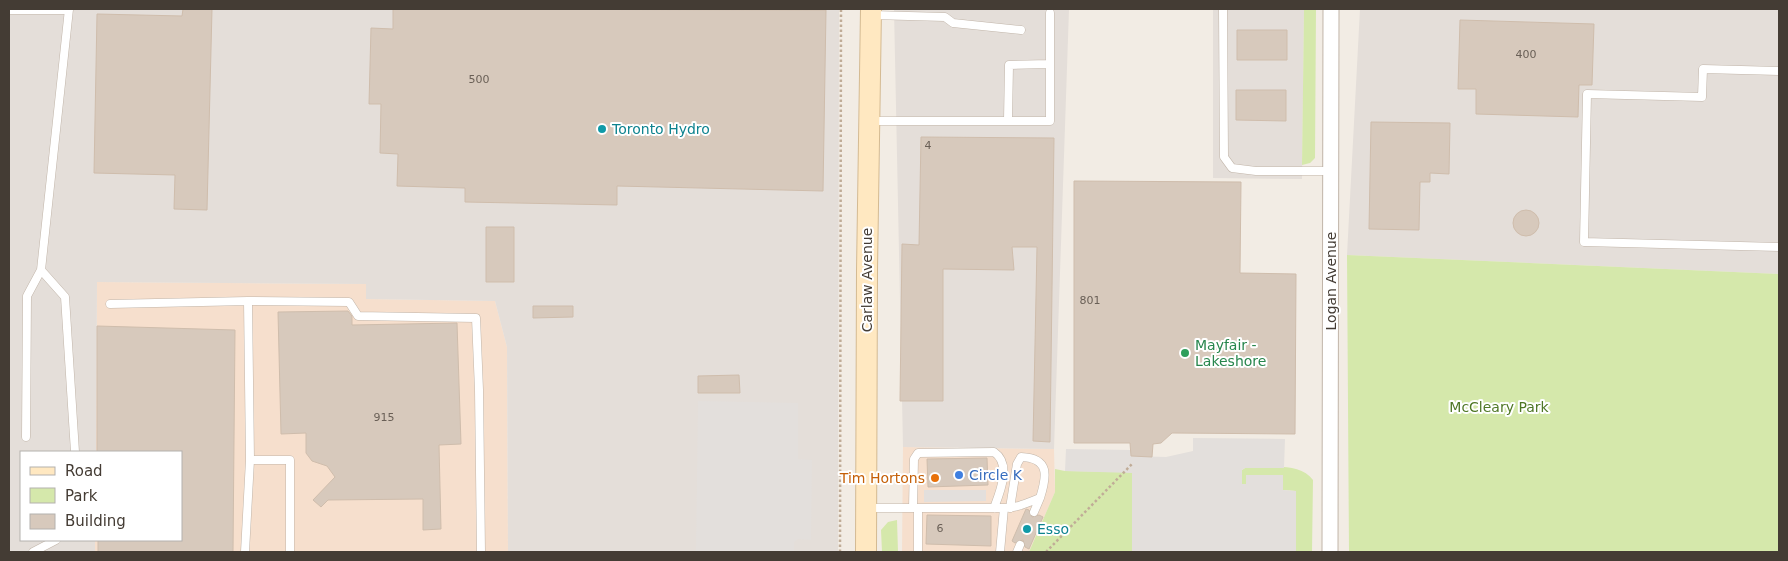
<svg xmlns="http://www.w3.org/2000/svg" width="1788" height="561" viewBox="0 0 1788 561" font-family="'DejaVu Sans',sans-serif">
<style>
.commercial{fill:#f6dfcd}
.industrial{fill:#e4ded9}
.green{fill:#d5e8ab}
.parking{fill:#e3dfdc}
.building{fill:#d7c9bc;stroke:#cfbdac}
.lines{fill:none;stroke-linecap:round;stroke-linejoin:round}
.lane-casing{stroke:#c1b5a9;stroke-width:9}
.street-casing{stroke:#c1b5a9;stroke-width:17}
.secondary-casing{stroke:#d4ba92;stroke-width:22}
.path{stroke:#c0ac97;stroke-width:2.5;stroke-dasharray:2.5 2.5;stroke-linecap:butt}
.lane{stroke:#fff;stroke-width:8}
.street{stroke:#fff;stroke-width:15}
.secondary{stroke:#ffe8c1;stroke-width:20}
.culture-dot{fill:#0f9aa8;stroke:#fff;stroke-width:2}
.leisure-dot{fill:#2e9e5b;stroke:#fff;stroke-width:2}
.shop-dot{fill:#3f7fe0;stroke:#fff;stroke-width:2}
.food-dot{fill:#e8710a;stroke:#fff;stroke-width:2}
.labels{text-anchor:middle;stroke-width:4;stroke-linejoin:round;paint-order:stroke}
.number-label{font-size:11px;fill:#695f56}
.culture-label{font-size:14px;fill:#0d838f;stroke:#fff;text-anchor:start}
.street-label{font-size:14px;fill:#443c34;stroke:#fff}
.leisure-label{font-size:14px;fill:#27864d;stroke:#fff;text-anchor:start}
.park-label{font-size:14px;fill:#4f7726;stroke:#fff}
.shop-label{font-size:14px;fill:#366cbe;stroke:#fff;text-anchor:start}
.food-label{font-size:14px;fill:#c56008;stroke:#fff;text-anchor:end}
</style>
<rect width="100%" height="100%" fill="#f2ece4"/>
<!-- commercial -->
<path class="commercial" d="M 97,282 L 366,284 L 366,299 L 495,301 L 507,347 L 508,552 L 95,552 L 95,540 L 181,540 L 181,452 L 96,452 Z
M 903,447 L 1054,449 L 1055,492 L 1029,552 L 902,552 Z"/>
<!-- industrial -->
<path class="industrial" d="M 9,9 L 839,9 L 838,552 L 508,552 L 507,347 L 495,301 L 366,299 L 366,284 L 97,282 L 96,452 L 21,452 L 21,540 L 95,540 L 95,552 L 9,552 Z
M 894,9 L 1069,9 L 1054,449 L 903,447 Z
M 1213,9 L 1304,9 L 1302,179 L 1213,178 Z
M 1360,9 L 1779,9 L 1779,274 L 1347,255 Z"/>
<!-- green -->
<path class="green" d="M 1304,9 L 1316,9 L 1315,158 L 1310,163 L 1302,165 Z
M 1347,255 L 1779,274 L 1779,552 L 1349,552 Z
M 1245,468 C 1266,468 1299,461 1313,480 L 1312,552 L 1296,552 L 1296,491 L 1283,490 L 1246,475 L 1246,484 L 1242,485 L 1242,470 Z
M 1055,469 L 1065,471 L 1132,472 L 1132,552 L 1029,552 L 1055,492 Z
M 897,520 L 898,552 L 882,552 L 881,530 L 888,522 Z"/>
<!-- parking -->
<path class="parking" d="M 698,401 L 798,403 L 798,459 L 812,460 L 811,540 L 798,539 L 794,542 L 794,552 L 696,552 Z
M 1193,438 L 1285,439 L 1284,468 L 1245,468 L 1242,470 L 1242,484 L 1246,484 L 1246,475 L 1283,475 L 1283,490 L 1296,491 L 1296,552 L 1132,552 L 1132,473 L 1065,471 L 1066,449 L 1131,450 L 1131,456 L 1166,457 L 1193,451 Z
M 924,490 L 986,490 L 986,501 L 924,502 Z"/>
<!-- building -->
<path class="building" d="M 183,9 L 212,9 L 207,210 L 174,209 L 175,175 L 94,173 L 97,14 L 182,16 Z
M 393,9 L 826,10 L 823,191 L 617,186 L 617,205 L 465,202 L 465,188 L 397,186 L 398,154 L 380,153 L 381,104 L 369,104 L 371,28 L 393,29 Z
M 1460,20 L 1594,24 L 1592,85 L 1579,85 L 1578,117 L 1476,114 L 1476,89 L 1458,89 Z
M 1237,30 L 1287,30 L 1287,60 L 1237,60 Z
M 1236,90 L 1286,90 L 1286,121 L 1236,120 Z
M 1371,122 L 1450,123 L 1449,174 L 1430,173 L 1430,182 L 1420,182 L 1419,230 L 1369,229 Z
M 921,137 L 1054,138 L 1050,442 L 1033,441 L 1037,247 L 1012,247 L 1014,270 L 943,269 L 943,401 L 900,401 L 902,244 L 919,245 Z
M 1074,181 L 1241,182 L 1240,273 L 1296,274 L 1295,434 L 1172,433 L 1161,443 L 1153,444 L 1152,457 L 1131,456 L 1130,443 L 1074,443 Z
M1513 223a13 13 0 1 1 26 0a13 13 0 1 1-26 0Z
M 486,227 L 514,227 L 514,282 L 486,282 Z
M 533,306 L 573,306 L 573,317 L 533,318 Z
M 348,311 L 352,316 L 352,325 L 457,323 L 461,444 L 439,445 L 441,529 L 423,530 L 423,499 L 328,500 L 321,507 L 313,500 L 335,477 L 327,466 L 312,461 L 306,453 L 306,433 L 281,434 L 278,312 Z
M 97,326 L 235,330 L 233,552 L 98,552 L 98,540 L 181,540 L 181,452 L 97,452 Z
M 739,375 L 740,393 L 698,393 L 698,376 Z
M 987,458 L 988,485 L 928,487 L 927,459 Z
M 1026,509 L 1029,510 L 1032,517 L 1039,515 L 1043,517 L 1029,549 L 1025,547 L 1023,540 L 1015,543 L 1012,541 Z
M 927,515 L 991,516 L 991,546 L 926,544 Z"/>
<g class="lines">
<!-- lane casing -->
<g class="lane-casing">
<path id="lane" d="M 69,9 L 41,270 L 65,297 L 75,452
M 1223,9 L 1224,157 L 1232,168 L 1256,171 L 1331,171
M 9,10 L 69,10
M 872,15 L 945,17 L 953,23 L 1021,30
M 1779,71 L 1703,69 L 1702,97 L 1587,94 L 1584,242 L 1779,247
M 1008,120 L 1009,65 L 1049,64
M 871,121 L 1050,121 L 1050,13
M 248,301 L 349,302 L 358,316 L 476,318 L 479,390 L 481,552
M 110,304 L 248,301 L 250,460 L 245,552
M 26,437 L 27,296 L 41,270
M 250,460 L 290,460 L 290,552
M 867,508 C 912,508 958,508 1004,508 C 1017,508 1027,503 1040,498 C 1047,476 1050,458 1021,457 L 1017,464 L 1010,508
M 913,508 L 914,459 L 918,453 L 994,452 C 1012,464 1000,492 994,508
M 918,508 L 918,552
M 1034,512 L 1040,498
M 33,552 L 56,540
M 1000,552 L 1004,508
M 1017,552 L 1020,545"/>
</g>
<!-- street casing -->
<g class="street-casing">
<path id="street" d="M 1330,552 L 1331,9"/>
</g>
<!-- secondary casing -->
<g class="secondary-casing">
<path id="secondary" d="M 866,552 L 867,271 L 871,9"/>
</g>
<!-- path -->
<path class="path" d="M 840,552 L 841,9
M 1046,552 L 1133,463"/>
<!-- lane -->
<use href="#lane" class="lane"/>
<!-- street -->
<use href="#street" class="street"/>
<!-- secondary -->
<use href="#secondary" class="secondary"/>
</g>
<!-- markers -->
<g class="culture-dot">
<circle cx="602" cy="129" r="5"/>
<circle cx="1027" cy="529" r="5"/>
</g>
<circle class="leisure-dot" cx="1185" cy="353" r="5"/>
<circle class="shop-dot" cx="959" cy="475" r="5"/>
<circle class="food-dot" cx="935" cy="478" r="5"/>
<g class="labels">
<!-- number labels -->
<g class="number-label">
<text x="1526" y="58">400</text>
<text x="479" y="83">500</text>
<text x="928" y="149">4</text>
<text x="1090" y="304">801</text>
<text x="384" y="421">915</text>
<text x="940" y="532">6</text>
</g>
<!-- culture labels -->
<g class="culture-label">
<text x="612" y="134">Toronto Hydro</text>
<text x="1037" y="534">Esso</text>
</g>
<!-- street labels -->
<g class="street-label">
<text transform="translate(867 280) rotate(-90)" y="5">Carlaw Avenue</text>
<text transform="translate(1331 281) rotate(-90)" y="5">Logan Avenue</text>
</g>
<!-- leisure labels -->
<g class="leisure-label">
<text x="1195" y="350">Mayfair -<tspan x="1195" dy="16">Lakeshore</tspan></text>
</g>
<!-- park labels -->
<g class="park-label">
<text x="1499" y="412">McCleary Park</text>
</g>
<!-- shop labels -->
<g class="shop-label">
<text x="969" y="480">Circle K</text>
</g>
<!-- food labels -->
<g class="food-label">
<text x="925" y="483">Tim Hortons</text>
</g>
</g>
<!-- border -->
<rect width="1788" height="561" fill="none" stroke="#443c34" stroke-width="20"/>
<!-- legend -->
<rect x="20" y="451" width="162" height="90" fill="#ffffff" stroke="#b4b1ae"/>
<rect x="30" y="467" width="25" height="8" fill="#ffe8c1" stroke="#b4b1ae"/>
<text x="65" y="476" font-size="15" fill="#443c34">Road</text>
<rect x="30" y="488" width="25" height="15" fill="#d5e8ab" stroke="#b4b1ae"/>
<text x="65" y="501" font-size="15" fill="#443c34">Park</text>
<rect x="30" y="514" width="25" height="15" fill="#d7c9bc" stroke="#b4b1ae"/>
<text x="65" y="526" font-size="15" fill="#443c34">Building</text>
</svg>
